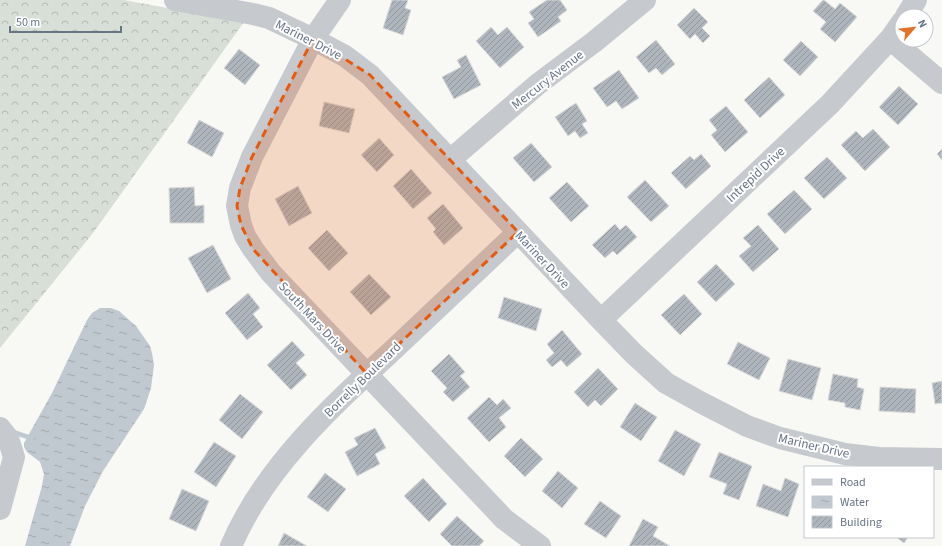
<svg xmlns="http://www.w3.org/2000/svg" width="942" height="546" viewBox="0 0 942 546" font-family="'Source Sans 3',sans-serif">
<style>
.forest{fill:url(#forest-crowns)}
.water{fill:url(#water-ripples)}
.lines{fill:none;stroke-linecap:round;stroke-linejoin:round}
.stream{stroke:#c1c9d0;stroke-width:4.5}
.building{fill:url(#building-hatch);stroke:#d9dad8}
.minor{stroke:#c6c9cd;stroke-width:22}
.marked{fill:#e8590c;fill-opacity:0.2;stroke:#e8590c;stroke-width:3;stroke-dasharray:8 5;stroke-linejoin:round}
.labels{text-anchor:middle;stroke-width:4;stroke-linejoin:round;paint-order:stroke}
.street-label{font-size:13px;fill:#677486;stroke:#fff}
</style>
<defs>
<pattern id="forest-crowns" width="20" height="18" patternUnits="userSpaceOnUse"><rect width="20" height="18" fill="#d8dfd6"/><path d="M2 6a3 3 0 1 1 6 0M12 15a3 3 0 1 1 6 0" fill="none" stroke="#b3b9b3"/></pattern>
<pattern id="water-ripples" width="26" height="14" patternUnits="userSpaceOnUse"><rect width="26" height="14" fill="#c1c9d0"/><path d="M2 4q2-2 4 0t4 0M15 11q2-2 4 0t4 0" fill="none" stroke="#a1a8ae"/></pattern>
<pattern id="building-hatch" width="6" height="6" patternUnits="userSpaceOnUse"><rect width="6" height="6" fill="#aeb5bc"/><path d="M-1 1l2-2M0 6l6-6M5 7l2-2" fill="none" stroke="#91989e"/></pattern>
</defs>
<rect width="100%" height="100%" fill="#f8f8f5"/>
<!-- forest -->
<path class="forest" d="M 0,0 L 124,0 L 244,22 L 93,233 L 0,348 Z"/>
<!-- water -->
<path class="water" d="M 100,308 L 111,308 L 119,311 L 136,326 L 150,346 L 152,353 L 154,365 L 151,388 L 144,409 L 103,471 L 85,506 L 70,546 L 25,546 L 42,486 L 44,474 L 40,462 L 27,452 L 24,447 L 24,443 L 52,393 L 87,320 L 92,313 Z"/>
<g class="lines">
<!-- stream -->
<path class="stream" d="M 13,432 L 28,437 L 33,437"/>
</g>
<!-- building -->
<path class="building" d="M 392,0 L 408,0 L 405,8 L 411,10 L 403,35 L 383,28 Z
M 547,0 L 560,0 L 567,10 L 558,17 L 561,21 L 538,37 L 528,23 L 534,19 L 529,12 Z
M 823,0 L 824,0 L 835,9 L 840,3 L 857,17 L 835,42 L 820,29 L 826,22 L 813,11 Z
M 694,8 L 708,22 L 702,28 L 710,36 L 703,43 L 695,34 L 690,39 L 677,25 Z
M 491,27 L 498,35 L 507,27 L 524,47 L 500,68 L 476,41 Z
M 656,40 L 675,64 L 662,75 L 656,68 L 649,73 L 636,57 Z
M 801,41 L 818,57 L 800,76 L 783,60 Z
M 239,49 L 260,65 L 245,85 L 224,68 Z
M 466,55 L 481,85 L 454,99 L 442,77 L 461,67 L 457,60 Z
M 619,70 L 639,98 L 622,109 L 616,101 L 607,107 L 593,88 Z
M 769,77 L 785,95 L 760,118 L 744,100 Z
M 899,86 L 918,104 L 898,125 L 879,107 Z
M 324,102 L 355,109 L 349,133 L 319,126 Z
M 576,103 L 587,121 L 582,124 L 588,133 L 580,138 L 575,131 L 568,136 L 555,117 Z
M 726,106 L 748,132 L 725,152 L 711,135 L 717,130 L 709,120 Z
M 199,120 L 224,133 L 212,157 L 187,143 Z
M 873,129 L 890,147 L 865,171 L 841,145 L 856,131 L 863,138 Z
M 379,138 L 394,155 L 377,172 L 361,155 Z
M 531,143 L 552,167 L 534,182 L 513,158 Z
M 942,149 L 942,160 L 937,154 Z
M 701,154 L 711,166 L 686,189 L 671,173 L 690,156 L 694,160 Z
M 827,157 L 847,178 L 824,199 L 804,178 Z
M 411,169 L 432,193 L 413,209 L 393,186 Z
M 645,180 L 669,206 L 651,222 L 627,197 Z
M 567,182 L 589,206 L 571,222 L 549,198 Z
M 298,186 L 312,213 L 289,226 L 275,199 Z
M 194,187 L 195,206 L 204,205 L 204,223 L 170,223 L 169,188 Z
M 794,190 L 812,209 L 785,234 L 767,214 Z
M 443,204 L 463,228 L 444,245 L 433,232 L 436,229 L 427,218 Z
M 615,224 L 620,230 L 626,225 L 637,237 L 617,255 L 613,251 L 605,258 L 592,245 Z
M 758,225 L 779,249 L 753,272 L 739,256 L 751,246 L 743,238 Z
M 327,230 L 348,253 L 329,271 L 308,248 Z
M 213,245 L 231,279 L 207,293 L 188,258 Z
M 716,264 L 735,284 L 716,302 L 697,282 Z
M 369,274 L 391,297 L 371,315 L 350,292 Z
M 248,293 L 260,308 L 253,314 L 263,327 L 247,340 L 225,313 Z
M 684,294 L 702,314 L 680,335 L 661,315 Z
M 504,297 L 542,309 L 536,331 L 498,318 Z
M 562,330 L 582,354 L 567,367 L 561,360 L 552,367 L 546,360 L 554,353 L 547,344 Z
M 292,341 L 305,355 L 296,363 L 307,375 L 291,390 L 267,365 Z
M 738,342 L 770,358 L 759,380 L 727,364 Z
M 449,354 L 465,372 L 460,376 L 470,387 L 453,402 L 443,392 L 447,388 L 431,371 Z
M 788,359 L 821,368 L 812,400 L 779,391 Z
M 598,368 L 618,389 L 601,406 L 595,400 L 588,407 L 574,392 Z
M 833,374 L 858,379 L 857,387 L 864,389 L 860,410 L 845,407 L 845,403 L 828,400 Z
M 942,381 L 942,403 L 935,404 L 932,383 Z
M 880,387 L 916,389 L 915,413 L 879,411 Z
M 240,394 L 263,412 L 242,439 L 219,420 Z
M 489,397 L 497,405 L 503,399 L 511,408 L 499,418 L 506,427 L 489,442 L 467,418 Z
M 635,403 L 657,417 L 641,441 L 620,427 Z
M 375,428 L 386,448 L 375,454 L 380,464 L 357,476 L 345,452 L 358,445 L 354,438 Z
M 675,430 L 701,444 L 684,476 L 658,461 Z
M 521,438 L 543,459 L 525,477 L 504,456 Z
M 214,442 L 236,456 L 216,487 L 194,472 Z
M 719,452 L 752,466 L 739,500 L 723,494 L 727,484 L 709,477 Z
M 558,471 L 578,488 L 562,508 L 542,491 Z
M 325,473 L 346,489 L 328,512 L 307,497 Z
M 423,478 L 447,504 L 429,522 L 404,496 Z
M 785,478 L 799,484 L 788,517 L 756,506 L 763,484 L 781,491 Z
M 182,489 L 209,501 L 196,531 L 169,519 Z
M 600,501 L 621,516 L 606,538 L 584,524 Z
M 457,516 L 484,541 L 479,546 L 452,546 L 440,534 Z
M 643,519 L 658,527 L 653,536 L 670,546 L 629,546 Z
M 284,533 L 307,546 L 278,546 Z
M 896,537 L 908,537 L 904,543 Z"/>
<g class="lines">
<!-- minor -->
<path class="minor" d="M 175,0 L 253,14 L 269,18 L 313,39 L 345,56 L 370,75 L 601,320 L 634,354 L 666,383 L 702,403 L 747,426 L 780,438 L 845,454 L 879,458 L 942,459
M 340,0 L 313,39 L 252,157 L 240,188 L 237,206 L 241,225 L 245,236 L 253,249 L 271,273 L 488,502 L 504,519 L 540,546
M 906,16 L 916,0
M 890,39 L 942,83
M 450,160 L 538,84 L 594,42 L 645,0
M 601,320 L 830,104 L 890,39 L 902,22
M 0,428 L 8,438 L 14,457 L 0,509
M 231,546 C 265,467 330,408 392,351 C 434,311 476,272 518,232"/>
</g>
<!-- marked area -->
<path class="marked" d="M 313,39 L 370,75 L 518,232 L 367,374 L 253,249 L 241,225 L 237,206 L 240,188 L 252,157 Z"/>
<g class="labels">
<!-- street labels -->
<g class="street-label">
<text transform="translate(309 39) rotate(27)" y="5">Mariner Drive</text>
<text transform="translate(547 79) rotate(-38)" y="5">Mercury Avenue</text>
<text transform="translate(755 174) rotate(-43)" y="5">Intrepid Drive</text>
<text transform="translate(543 259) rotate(47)" y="5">Mariner Drive</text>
<text transform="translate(313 317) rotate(47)" y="5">South Mars Drive</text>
<text transform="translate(362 379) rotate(-44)" y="5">Borrelly Boulevard</text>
<text transform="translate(814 445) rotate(13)" y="5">Mariner Drive</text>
</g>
</g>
<!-- legend -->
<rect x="804" y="466" width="130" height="72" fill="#ffffff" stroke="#c2c7cf"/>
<rect x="812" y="479" width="20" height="6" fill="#c6c9cd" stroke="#c2c7cf"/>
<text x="840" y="486" font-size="12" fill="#677486">Road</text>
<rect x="812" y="496" width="20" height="12" fill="url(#water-ripples)" stroke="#c2c7cf"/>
<text x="840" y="506" font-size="12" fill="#677486">Water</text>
<rect x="812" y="516" width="20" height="12" fill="url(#building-hatch)" stroke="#c2c7cf"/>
<text x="840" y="526" font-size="12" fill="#677486">Building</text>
<!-- north arrow -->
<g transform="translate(914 28) rotate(62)"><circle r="19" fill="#ffffff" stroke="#c2c7cf"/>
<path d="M0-3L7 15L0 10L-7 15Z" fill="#e3722b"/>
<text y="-6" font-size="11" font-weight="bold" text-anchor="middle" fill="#677486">N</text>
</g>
<!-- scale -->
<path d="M10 26v6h111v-6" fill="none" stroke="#677486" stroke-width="2"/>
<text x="16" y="26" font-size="12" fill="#677486" stroke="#ffffff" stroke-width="3" paint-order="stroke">50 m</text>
</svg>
